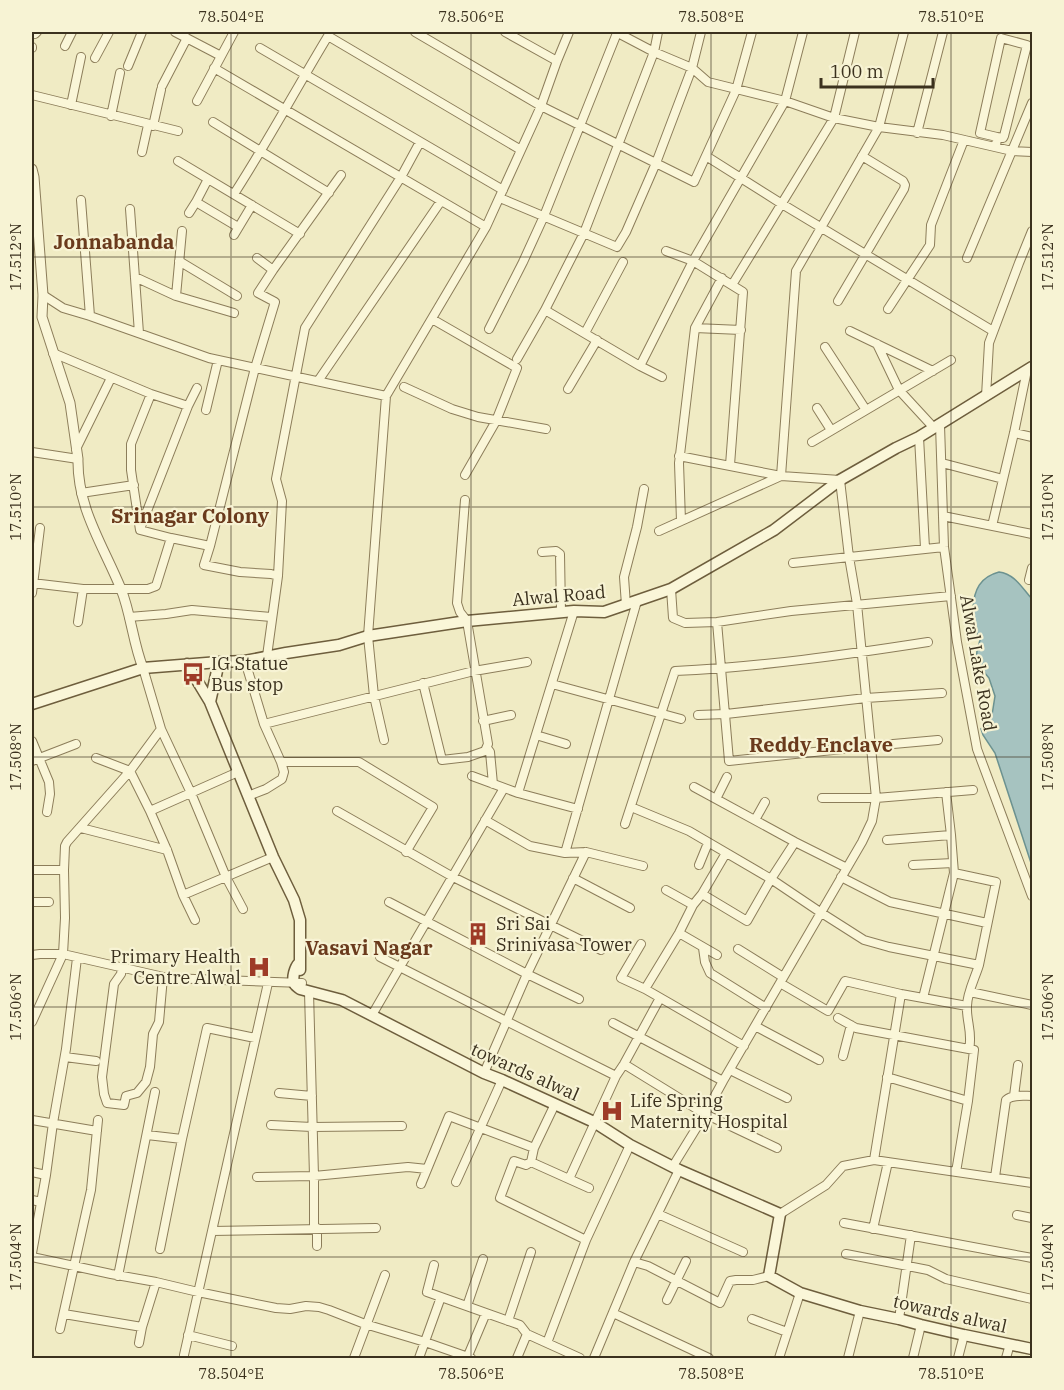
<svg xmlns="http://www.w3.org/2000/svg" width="1064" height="1390" viewBox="0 0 1064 1390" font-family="'IBM Plex Serif',serif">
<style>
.water{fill:#a6c3c0;stroke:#6c9290;stroke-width:1.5}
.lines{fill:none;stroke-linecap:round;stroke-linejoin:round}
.minor-casing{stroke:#8c7d5a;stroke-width:10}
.tertiary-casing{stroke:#8c7d5a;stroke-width:11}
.secondary-casing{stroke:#6e5e3d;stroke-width:13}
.minor{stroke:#faf6d8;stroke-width:8}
.tertiary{stroke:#faf6d8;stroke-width:9}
.secondary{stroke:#faf6d8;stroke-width:10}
.ticks{fill:none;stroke:#3b311e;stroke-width:1.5;stroke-opacity:0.45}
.labels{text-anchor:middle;stroke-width:4.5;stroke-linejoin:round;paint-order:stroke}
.street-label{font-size:18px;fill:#3b311e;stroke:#f7f3d4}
.poi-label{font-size:18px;fill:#3b311e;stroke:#f7f3d4;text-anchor:start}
.neighbourhood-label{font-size:20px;font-weight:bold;fill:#6a3a1c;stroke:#f7f3d4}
.neatline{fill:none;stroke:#3b311e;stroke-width:2}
.ticks-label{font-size:15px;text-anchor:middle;fill:#3b311e}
</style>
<rect width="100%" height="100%" fill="#f0ebc4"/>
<!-- water -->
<path class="water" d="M 999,572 C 1015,574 1022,588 1032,599 L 1032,866 L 995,753 L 983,735 L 981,729 L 992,715 L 995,696 L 989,678 L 976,662 L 977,651 L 980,640 C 978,634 974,629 973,622 C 971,617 973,613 973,608 C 974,590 980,577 999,572 Z"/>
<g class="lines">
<!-- minor casing -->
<g class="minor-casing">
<path id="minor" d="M 175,32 L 221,56
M 415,32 L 541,106 L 694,182 L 736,90 L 752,32
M 505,32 L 557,61
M 616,32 L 654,52 L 692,68 L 708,82 L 785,101 L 834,118 L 879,127 L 943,135 L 1012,151 L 1032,152
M 35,34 L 37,32
M 65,46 L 72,32
M 32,48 L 32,47
M 260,48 L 503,190
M 95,58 L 109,32
M 128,66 L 142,32
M 214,68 L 486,227
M 162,86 L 187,38
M 32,95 L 178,131
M 197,101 L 234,32
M 71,105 L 81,57
M 111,116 L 120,73
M 213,122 L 329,193
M 153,126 L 161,90
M 917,133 L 943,32
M 996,147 L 997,137 L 980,133 L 1001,38 L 1027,45 L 1004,136 L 1003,138 L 997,137
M 142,152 L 148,125
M 706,156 L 782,204 L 993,331
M 178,161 L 300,234
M 208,179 L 196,202 L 238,227
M 234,194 C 267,143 296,89 328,36 L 521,150
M 500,198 L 617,247 L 626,232 L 656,163 L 692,68 L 701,32
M 81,200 L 90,316
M 130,209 L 139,333
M 189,213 L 196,202
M 234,235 L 252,205
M 666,251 L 693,261 L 743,292 L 730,465
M 257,258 L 273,270
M 967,258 L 1032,103
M 179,261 L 237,296
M 135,277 L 176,296 L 234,313
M 732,285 L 834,118 L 855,32
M 43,295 L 63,308 L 90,316 L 209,358 L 386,396
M 176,296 L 182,231
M 838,301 L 904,189 L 905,185 L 903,181 L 862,156
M 888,309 L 930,245 L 931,225 L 964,140
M 545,310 L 584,233 L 654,52 L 658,32
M 432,319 L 517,368 L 496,421 L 465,475
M 695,328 L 741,330
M 489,329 L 523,262 L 544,216 L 617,33
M 850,331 L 933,371
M 585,333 L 623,262
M 877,344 L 899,390 L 934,428
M 825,347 L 866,410
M 53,353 L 151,394 L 188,406
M 517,359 L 545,310 L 640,366 L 693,261 L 785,101 L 803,32
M 640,366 L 662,377
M 318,381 L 441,201
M 404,387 L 452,409 L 478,417 L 546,429
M 568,389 L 597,340
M 151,394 L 131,444 L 131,470 L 140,530 L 171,538 L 210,546 L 204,565 L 240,572 L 271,574 L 278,576
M 986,396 L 989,343 L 1019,263 L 1032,231
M 817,408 L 831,430
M 206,410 L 218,360
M 940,425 L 944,547 L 957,642 L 977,749 L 1032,896
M 1014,433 L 1032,437
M 919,437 L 925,548
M 812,442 L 951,360
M 76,449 L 111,378
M 32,452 L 78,459
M 942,463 L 1003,479
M 781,476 L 796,271 L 879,127 L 904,32
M 81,493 L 134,485
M 943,516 L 1032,534
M 681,521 L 679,463 L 695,328 L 722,278
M 992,526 L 1014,433 L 1027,370
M 140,529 L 188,406 L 197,388
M 659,531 L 781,476
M 210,546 L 255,368 L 275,302 L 258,293 L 273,270 L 341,175
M 542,552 L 556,551 L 560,554 L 561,612
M 793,563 L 944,547
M 1029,580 L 1032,568
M 32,583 L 83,589 L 148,589 L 156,586 L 171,538
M 671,589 L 673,618 L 685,623 L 717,622 L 791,611 L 951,596
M 32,593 L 40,528
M 626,605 L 624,577 L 637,527 L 644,489
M 129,617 L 166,614 L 192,610 L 271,617
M 78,622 L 83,589
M 717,622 L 729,761 L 871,746 L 938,740
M 267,656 L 278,576 L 282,501 L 276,479 L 305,328 L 401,177 L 420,142
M 245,661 L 264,724 L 281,762 L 359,762 L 433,807 L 406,852
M 143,668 L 161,729
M 423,683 L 442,760 L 468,757 L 485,751 L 488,744 L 467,621 L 460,612 L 457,603 L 465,500
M 552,684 L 681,719
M 698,715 L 726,714 L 866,698 L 942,693
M 483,721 L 511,715
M 264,724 L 474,671 L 527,662
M 536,735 L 566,744
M 384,740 L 374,696 L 368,636 L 386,396 L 486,227 L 541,106 L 557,61 L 569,32
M 32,741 L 49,782 L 50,794 L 47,812
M 487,748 L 490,752 L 493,784
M 96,758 L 130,771 L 150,811 L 167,850 L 183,895 L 195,920
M 32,761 L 76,744
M 472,776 L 518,793 L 578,809
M 694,787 L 795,842 L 847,868
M 518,793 L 574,611
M 248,796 L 266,789 L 282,779 L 284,772 L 281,762
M 822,798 L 876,798 L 973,790
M 716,799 L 727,777
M 631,807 L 689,831 L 771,879 L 820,912 L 864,940 L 889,947 L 979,965 L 996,882 L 954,873 L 951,835
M 150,811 L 238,772
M 337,811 L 453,877 L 601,950
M 485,820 L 530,846 L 565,853 L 586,852 L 643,866
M 755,820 L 765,802
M 625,824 L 675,671 C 760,667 844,655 928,642
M 81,828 L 167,850
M 887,840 L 951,835 L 946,792
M 565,853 L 637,601
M 699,865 L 708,843
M 913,865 L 953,863
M 32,870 L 64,870 L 65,918 L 63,954 L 40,954 L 32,955
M 64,870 L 65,846 L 67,842 L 130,771 L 161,729 L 191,793 L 226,877 L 243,909
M 841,877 L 890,902 L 987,923
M 573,878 L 630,908
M 666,890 L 693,905
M 702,894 L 747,921 L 771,879 L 795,842
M 183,895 L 273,857
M 32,902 L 49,902
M 389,902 L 527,974 L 579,999
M 679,933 L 717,955
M 641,944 L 621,978 L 645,989 L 744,1046
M 703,948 L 705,962 L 710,973 L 766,1008
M 738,949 L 783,977
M 380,957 L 506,1021 L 616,1076
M 122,968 L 121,974 L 114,984 L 102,1077 L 104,1094 L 107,1103 L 124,1105 L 126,1096 L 137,1093 L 146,1082 L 150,1067 L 153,1034 L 159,1022 L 163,977
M 780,983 L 828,1011 L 845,981 L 901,994 L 967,1006
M 645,989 L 679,933 L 693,905 L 702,894 L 726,853
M 309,992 L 314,1176 L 314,1228
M 970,992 L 1032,1005
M 923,998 L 954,873
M 372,1015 L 504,788
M 838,1018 L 856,1028 L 974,1050 L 968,1101 L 956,1172
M 32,1022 L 63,954 L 168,978 L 302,983
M 613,1023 L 723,1081
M 755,1026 L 819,1060
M 969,1049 C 973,1033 966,1021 967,1006 C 967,993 975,978 979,965
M 843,1056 L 851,1025
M 65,1057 L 96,1061
M 624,1064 L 705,1114 L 777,1148
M 730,1070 L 787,1098
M 484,1073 L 527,974 L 586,852
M 887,1077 L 968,1101
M 279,1093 L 312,1096
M 1014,1096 L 1018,1065
M 555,1104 L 534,1148 L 531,1162 L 526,1165 L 514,1161 L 500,1198 L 586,1240
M 32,1120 L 97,1131
M 271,1125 L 312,1127 L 402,1126
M 147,1135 L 182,1139
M 874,1160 L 901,994
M 531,1162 L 589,1188
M 673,1166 L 705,1114 L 723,1081 L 862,842 L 872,821 L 876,798 L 857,604 L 849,557 L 840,480 L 781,476 L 679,456
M 32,1172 L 46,1175
M 257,1177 L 314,1176 L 408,1167 L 427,1169
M 995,1177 L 1006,1100 C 1013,1094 1024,1096 1032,1096
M 569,1179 L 616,1076 L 624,1064 L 660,998
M 456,1182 L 502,1080
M 421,1184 L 449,1116 L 534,1148
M 32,1200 L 41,1202
M 658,1214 L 743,1252
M 780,1214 L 826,1185 L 843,1166 L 874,1160 L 1032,1183
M 1017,1215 L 1032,1218
M 844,1223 L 1032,1258
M 873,1229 L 888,1162
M 212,1231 L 376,1228
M 317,1246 L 317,1228
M 160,1249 L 182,1139 L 207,1028 L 255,1038
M 32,1253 L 46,1175 L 53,1123 L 66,1049 L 77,958
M 846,1254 L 928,1270 L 946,1279 L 1032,1299
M 32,1257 L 111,1274 L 156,1282 L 198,1292 L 276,1308 L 290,1309 L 306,1306 L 319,1307 L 329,1310 L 365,1324 L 425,1342 L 471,1358
M 634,1262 L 648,1266 L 720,1303 L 730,1281 L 736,1280 L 753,1280 L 769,1276
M 434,1265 L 427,1292 L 520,1325 L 527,1334 L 580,1358
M 118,1276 L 155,1092
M 667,1300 L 686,1261
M 467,1306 L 483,1259
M 613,1313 L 709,1358
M 64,1314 L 142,1327
M 752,1319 L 787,1332
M 899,1319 L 911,1235
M 508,1321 L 531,1252
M 60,1329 L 91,1190 L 98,1120
M 188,1335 L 232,1346
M 139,1343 L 142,1327 L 156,1282
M 547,1343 L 586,1240 L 630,1145
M 184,1355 L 268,983
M 354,1358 L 385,1275
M 419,1358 L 441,1297
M 467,1358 L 486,1313
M 517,1358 L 527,1334
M 594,1358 L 634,1262 L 679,1170
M 779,1358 L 800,1293
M 848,1358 L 860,1311
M 913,1358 L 921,1325
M 958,1358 L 964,1335
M 1006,1358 L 1010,1344"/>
</g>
<!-- tertiary casing -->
<g class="tertiary-casing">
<path id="tertiary" d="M 32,169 L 34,177 L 43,295 L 42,317 L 70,403 L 78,459 C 77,508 103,545 121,589 C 131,614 133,643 143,668"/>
</g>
<!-- secondary casing -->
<g class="secondary-casing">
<path id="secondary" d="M 187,664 L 210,702 L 273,857 L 294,900 L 300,920 L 300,970
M 210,702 L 219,662
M 32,704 L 143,668 L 219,662 L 245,661 L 286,653 L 339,645 L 368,636 L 467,621 L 574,611 L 604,612 L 671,589 L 774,530 L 840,480 L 896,448 L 919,437 L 1032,367
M 299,963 C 295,967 292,977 294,983 C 295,986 298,987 300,989 L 342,1000 L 484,1073 L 502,1080 L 594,1122 L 630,1145 L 679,1170 L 780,1214 L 769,1276 L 800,1293 L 860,1311 L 899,1319 L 921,1325 L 964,1335 L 1032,1349"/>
</g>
<!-- minor -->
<use href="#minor" class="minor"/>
<!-- tertiary -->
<use href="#tertiary" class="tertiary"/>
<!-- secondary -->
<use href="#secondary" class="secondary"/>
</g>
<!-- ticks -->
<path class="ticks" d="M 231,32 L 231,1358M 471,32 L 471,1358M 711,32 L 711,1358M 951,32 L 951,1358M 32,257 L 1032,257M 32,507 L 1032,507M 32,757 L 1032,757M 32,1007 L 1032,1007M 32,1257 L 1032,1257"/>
<!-- icons -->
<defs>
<g id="bus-bare" transform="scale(1.8)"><path d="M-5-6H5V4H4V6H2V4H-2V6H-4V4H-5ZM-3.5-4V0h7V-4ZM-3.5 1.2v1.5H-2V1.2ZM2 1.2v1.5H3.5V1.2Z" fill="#9e3b27" stroke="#f7f3d4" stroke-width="2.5" paint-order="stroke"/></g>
<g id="building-bare" transform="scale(1.8)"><path d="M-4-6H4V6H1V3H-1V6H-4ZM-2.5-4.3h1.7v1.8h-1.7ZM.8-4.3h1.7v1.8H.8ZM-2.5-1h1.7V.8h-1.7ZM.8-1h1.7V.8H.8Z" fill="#9e3b27" stroke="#f7f3d4" stroke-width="2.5" paint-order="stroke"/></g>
<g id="hospital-bare" transform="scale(1.8)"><path d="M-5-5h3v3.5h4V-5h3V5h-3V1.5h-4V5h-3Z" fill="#9e3b27" stroke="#f7f3d4" stroke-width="2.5" paint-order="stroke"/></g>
</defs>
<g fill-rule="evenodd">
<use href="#bus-bare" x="193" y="674"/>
<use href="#building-bare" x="478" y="934"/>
<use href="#hospital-bare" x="259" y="967"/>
<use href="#hospital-bare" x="612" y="1111"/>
</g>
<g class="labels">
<!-- street labels -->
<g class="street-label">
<text transform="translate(559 596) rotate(-5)" y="6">Alwal Road</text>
<text transform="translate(978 663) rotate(80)" y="6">Alwal Lake Road</text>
<text transform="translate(525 1072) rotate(24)" y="6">towards alwal</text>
<text transform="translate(950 1314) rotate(13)" y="6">towards alwal</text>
</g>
<!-- poi labels -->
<g class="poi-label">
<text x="211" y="670">IG Statue<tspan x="211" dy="21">Bus stop</tspan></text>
<text x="496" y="930">Sri Sai<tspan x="496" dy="21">Srinivasa Tower</tspan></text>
<text x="241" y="963" text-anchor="end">Primary Health<tspan x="241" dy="21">Centre Alwal</tspan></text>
<text x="630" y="1107">Life Spring<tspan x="630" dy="21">Maternity Hospital</tspan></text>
</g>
<!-- neighbourhood labels -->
<g class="neighbourhood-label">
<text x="114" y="249">Jonnabanda</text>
<text x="190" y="523">Srinagar Colony</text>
<text x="821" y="752">Reddy Enclave</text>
<text x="369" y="955">Vasavi Nagar</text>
</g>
</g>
<!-- border -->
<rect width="1064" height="1390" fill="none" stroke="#f7f3d4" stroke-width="66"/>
<!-- scale -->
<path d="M821 78v9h112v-9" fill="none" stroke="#3b311e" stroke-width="3"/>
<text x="830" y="78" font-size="18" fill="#3b311e" stroke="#f7f3d4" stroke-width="4.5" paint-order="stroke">100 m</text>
<rect x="33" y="33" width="998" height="1324" class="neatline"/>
<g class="ticks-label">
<text x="231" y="22">78.504°E</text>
<text x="471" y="22">78.506°E</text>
<text x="711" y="22">78.508°E</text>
<text x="951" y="22">78.510°E</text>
<text transform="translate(16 257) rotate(-90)" y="5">17.512°N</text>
<text transform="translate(1048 257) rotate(-90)" y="5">17.512°N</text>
<text transform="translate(16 507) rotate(-90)" y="5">17.510°N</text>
<text transform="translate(1048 507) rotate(-90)" y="5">17.510°N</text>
<text transform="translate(16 757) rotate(-90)" y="5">17.508°N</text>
<text transform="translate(1048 757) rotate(-90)" y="5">17.508°N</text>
<text transform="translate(16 1007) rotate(-90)" y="5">17.506°N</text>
<text transform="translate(1048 1007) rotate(-90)" y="5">17.506°N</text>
<text transform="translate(16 1257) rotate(-90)" y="5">17.504°N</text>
<text transform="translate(1048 1257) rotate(-90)" y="5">17.504°N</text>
<text x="231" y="1379">78.504°E</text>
<text x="471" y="1379">78.506°E</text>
<text x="711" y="1379">78.508°E</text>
<text x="951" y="1379">78.510°E</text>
</g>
</svg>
